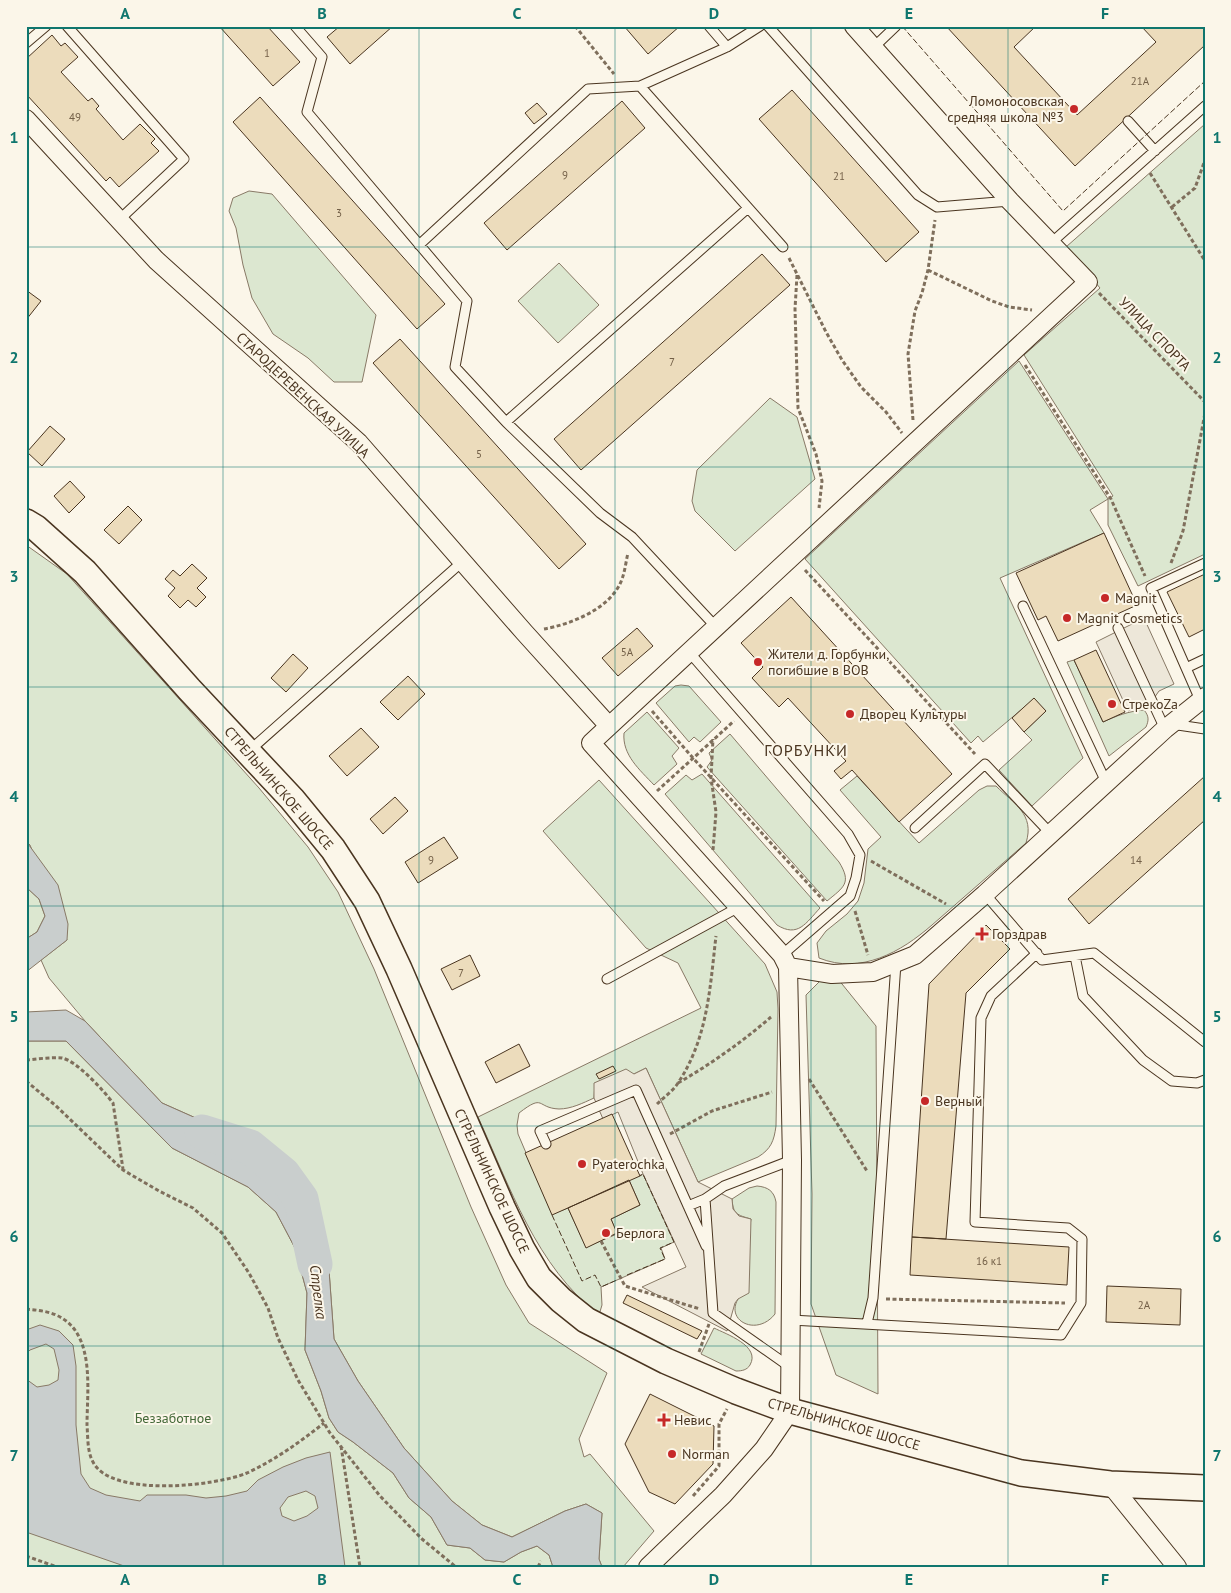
<svg xmlns="http://www.w3.org/2000/svg" width="1231" height="1593" viewBox="0 0 1231 1593" font-family="'PT Sans',sans-serif">
<style>
.green{fill:#dce7d0;stroke:#887966}
.parking{fill:#ede7d9;stroke:#887966}
.water{fill:#c9cecd;stroke:#887966;fill-rule:evenodd}
.lines{fill:none;stroke-linecap:round;stroke-linejoin:round}
.river{stroke:#c9cecd;stroke-width:35}
.building{fill:#ecdcbc;stroke:#4a3520}
.service-casing{stroke:#4a3520;stroke-width:11}
.minor-casing{stroke:#4a3520;stroke-width:20}
.secondary-casing{stroke:#4a3520;stroke-width:28}
.path{stroke:#7f6f5c;stroke-width:3;stroke-dasharray:4 2.5;stroke-linecap:butt}
.service{stroke:#fbf6e9;stroke-width:9}
.minor{stroke:#fbf6e9;stroke-width:18}
.secondary{stroke:#fbf6e9;stroke-width:25}
.fence{stroke:#4a3520;stroke-width:1;stroke-dasharray:6 2.5;stroke-linecap:butt}
.grid{fill:none;stroke:#0f766e;stroke-width:1;stroke-opacity:0.55}
.poi-dot{fill:#c62828;stroke:#fbf6e9;stroke-width:2}
.labels{text-anchor:middle;stroke-width:4;stroke-linejoin:round;paint-order:stroke}
.number-label{font-size:11px;fill:#725f47}
.poi-label{font-size:14px;fill:#4a3520;stroke:#fbf6e9;text-anchor:start}
.street-label{font-size:14px;fill:#4a3520;stroke:#fbf6e9}
.park-label{font-size:14px;fill:#436837;stroke:#fbf6e9}
.water-label{font-size:15px;font-style:italic;fill:#4a3520;stroke:#fbf6e9}
.quarter-label{font-size:16px;letter-spacing:1px;fill:#4a3520;stroke:#fbf6e9}
.neatline{fill:none;stroke:#0f766e;stroke-width:2}
.grid-label{font-size:16px;text-anchor:middle;font-weight:bold;fill:#0f766e}
</style>
<rect width="100%" height="100%" fill="#fbf6e9"/>
<!-- green -->
<path class="green" d="M 1205,124 L 1205,554 L 1138,586 L 1108,525 L 1108,499 L 1090,510 L 1104,533 L 1000,578 L 1083,758 L 1032,806 L 999,770 L 1032,740 L 1024,732 L 1046,711 L 1034,699 L 983,742 L 978,736 L 971,743 L 805,559 L 1019,361 L 1108,499 L 1113,496 L 1024,355 L 1100,288 L 1066,247 Z
M 249,191 L 272,194 L 376,315 L 362,382 L 334,382 L 308,358 L 273,334 L 252,298 L 243,265 L 236,228 L 229,211 L 233,198 Z
M 559,263 L 599,305 L 558,343 L 518,301 Z
M 770,398 L 797,417 L 815,479 L 735,551 L 695,511 L 692,501 L 697,470 Z
M 26,545 L 67,574 L 259,788 L 308,847 L 338,892 L 374,969 L 471,1207 L 506,1285 L 529,1323 L 607,1373 L 579,1439 L 584,1457 L 590,1454 L 654,1531 L 623,1567 L 602,1567 L 599,1559 L 602,1513 L 586,1504 L 565,1511 L 512,1537 L 482,1525 L 452,1501 L 404,1448 L 358,1381 L 334,1339 L 329,1270 L 216,1127 L 162,1103 L 85,1021 L 49,978 L 41,960 L 67,940 L 30,845 L 26,841 Z
M 1074,660 L 1103,722 C 1116,716 1129,711 1144,710 C 1149,716 1149,720 1146,727 L 1109,756 L 1067,662 Z
M 681,685 L 689,686 L 721,722 L 700,742 L 694,737 L 689,742 L 656,703 L 675,686 Z
M 647,712 L 679,748 L 672,756 L 677,764 L 654,785 C 640,770 622,755 624,733 Z
M 730,734 L 839,862 C 852,883 844,887 827,901 L 707,767 L 712,760 L 709,753 Z
M 702,774 L 820,908 C 806,923 798,938 777,925 L 665,794 L 686,775 L 692,780 Z
M 857,776 L 919,843 L 979,790 L 987,786 L 996,786 C 1014,804 1035,814 1026,843 L 932,925 C 901,952 861,975 819,958 L 817,943 L 826,931 L 847,914 L 858,901 L 864,883 L 868,849 L 881,837 L 840,790 Z
M 599,780 L 765,964 L 777,992 L 778,1009 L 776,1126 C 774,1141 771,1149 758,1157 L 698,1182 L 646,1068 L 634,1074 L 595,1083 L 594,1098 C 583,1103 571,1109 559,1109 C 536,1108 545,1093 519,1113 L 517,1125 L 518,1134 L 552,1214 L 568,1208 L 586,1247 L 617,1234 L 611,1219 L 640,1205 L 629,1180 L 643,1174 L 674,1242 L 661,1248 L 665,1259 L 601,1287 L 602,1305 L 599,1315 C 536,1266 510,1187 478,1117 L 701,1008 L 678,963 L 646,948 L 543,831 Z
M 26,887 L 39,899 L 45,916 L 37,932 L 26,939 Z
M 838,979 L 876,1026 L 878,1394 L 836,1375 L 811,1304 L 812,1194 L 806,995 L 820,981 Z
M 26,1041 L 66,1041 L 172,1148 L 248,1187 L 276,1212 L 295,1248 L 307,1293 L 305,1350 L 321,1391 L 329,1418 L 338,1432 L 353,1442 L 393,1473 L 409,1498 L 431,1517 L 447,1545 L 470,1548 L 485,1560 L 504,1562 L 521,1552 L 537,1546 L 549,1555 L 553,1567 L 26,1567 Z
M 757,1186 C 768,1187 774,1191 776,1202 L 775,1314 C 757,1337 725,1321 738,1299 L 751,1219 C 737,1215 733,1214 732,1199 L 749,1188 Z
M 714,1328 C 726,1334 761,1346 750,1365 C 747,1370 742,1371 736,1371 L 701,1354 Z"/>
<!-- parking -->
<path class="parking" d="M 1144,618 L 1174,684 L 1159,691 L 1152,701 L 1128,711 L 1096,642 Z
M 646,1068 L 698,1182 L 732,1199 L 733,1209 L 739,1216 L 751,1219 L 749,1293 L 738,1299 L 735,1303 L 727,1331 L 642,1287 L 686,1267 L 643,1174 L 618,1112 L 603,1119 L 594,1098 L 594,1083 L 626,1069 L 634,1074 Z"/>
<!-- water -->
<path class="water" d="M 26,841 L 58,885 L 68,924 L 67,940 L 26,972 L 26,939 L 37,932 L 45,916 L 39,899 L 26,887 Z
M 66,1010 L 85,1021 L 162,1103 L 216,1127 L 266,1158 L 298,1200 L 329,1270 L 334,1339 L 358,1381 L 404,1448 L 452,1501 L 482,1525 L 512,1537 L 565,1511 L 586,1504 L 602,1513 L 599,1559 L 602,1567 L 553,1567 L 549,1555 L 537,1546 L 521,1552 L 504,1562 L 485,1560 L 470,1548 L 447,1545 L 431,1517 L 409,1498 L 393,1473 L 353,1442 L 338,1432 L 329,1418 L 321,1391 L 305,1350 L 307,1293 L 295,1248 L 276,1212 L 248,1187 L 172,1148 L 66,1041 L 26,1041 L 26,1012 Z
M 40,1325 L 59,1331 L 73,1345 L 76,1366 L 76,1425 L 81,1474 L 90,1488 L 106,1495 L 140,1501 L 147,1495 L 186,1495 L 206,1498 L 226,1496 L 247,1491 L 258,1480 L 283,1467 L 306,1458 L 330,1452 L 345,1567 L 127,1567 L 26,1532 L 26,1379 L 37,1387 L 49,1385 L 58,1380 L 59,1370 L 54,1349 L 46,1344 L 30,1350 L 26,1354 L 26,1330 ZM 306,1491 L 315,1496 L 318,1508 L 307,1516 L 294,1521 L 282,1516 L 280,1508 L 288,1497 Z"/>
<g class="lines">
<!-- river -->
<path class="river" d="M 202,1132 L 250,1147 L 283,1174 L 301,1199 L 315,1264"/>
</g>
<!-- building -->
<path class="building" d="M 219,26 L 267,26 L 300,62 L 273,86 Z
M 340,26 L 393,26 L 350,64 L 327,37 Z
M 624,26 L 680,26 L 648,54 Z
M 946,26 L 1036,26 L 1014,47 L 1077,115 L 1156,42 L 1141,26 L 1205,26 L 1205,45 L 1075,166 Z
M 52,35 L 61,46 L 65,43 L 78,57 L 61,72 L 88,101 L 92,98 L 99,106 L 96,109 L 123,140 L 140,124 L 155,139 L 151,143 L 159,151 L 119,187 L 110,177 L 106,181 L 26,94 L 26,59 Z
M 792,90 L 919,232 L 886,262 L 759,119 Z
M 260,97 L 445,304 L 417,329 L 233,122 Z
M 622,101 L 645,128 L 507,250 L 484,223 Z
M 537,103 L 547,114 L 534,124 L 525,113 Z
M 762,254 L 790,285 L 581,470 L 554,439 Z
M 26,290 L 41,301 L 26,320 Z
M 400,339 L 586,544 L 559,569 L 373,363 Z
M 50,426 L 65,439 L 42,466 L 27,452 Z
M 70,481 L 85,497 L 69,513 L 54,496 Z
M 128,506 L 142,520 L 119,544 L 104,530 Z
M 1104,533 L 1137,605 L 1058,641 L 1046,616 L 1038,620 L 1016,573 Z
M 192,564 L 207,578 L 197,588 L 206,597 L 196,607 L 188,600 L 180,608 L 168,596 L 175,588 L 165,579 L 173,570 L 180,576 Z
M 1205,574 L 1205,629 L 1189,637 L 1167,592 Z
M 791,597 L 952,774 L 899,822 L 852,770 L 841,779 L 834,771 L 846,761 L 788,698 L 779,707 L 752,678 L 763,667 L 741,643 Z
M 637,628 L 653,646 L 618,676 L 602,658 Z
M 1096,650 L 1125,712 L 1103,722 L 1074,660 Z
M 293,654 L 308,668 L 286,692 L 271,678 Z
M 408,676 L 425,694 L 398,720 L 380,702 Z
M 1034,698 L 1046,711 L 1024,732 L 1012,718 Z
M 361,728 L 379,747 L 347,776 L 329,756 Z
M 1205,776 L 1205,820 L 1089,924 L 1068,899 Z
M 395,797 L 408,811 L 383,834 L 370,819 Z
M 444,837 L 458,858 L 418,883 L 405,862 Z
M 986,925 L 1010,949 L 966,993 L 946,1239 L 912,1237 L 929,984 Z
M 470,955 L 480,976 L 452,990 L 441,969 Z
M 519,1044 L 530,1066 L 496,1083 L 485,1062 Z
M 613,1066 L 616,1071 L 599,1079 L 596,1074 Z
M 612,1114 L 640,1176 L 552,1215 L 525,1153 Z
M 629,1180 L 640,1205 L 611,1219 L 617,1233 L 586,1248 L 568,1208 Z
M 912,1237 L 1069,1247 L 1067,1285 L 910,1275 Z
M 1107,1286 L 1181,1289 L 1180,1325 L 1106,1322 Z
M 627,1295 L 702,1331 L 697,1339 L 623,1303 Z
M 650,1394 L 714,1426 L 713,1464 L 675,1504 L 649,1492 L 625,1444 Z"/>
<g class="lines">
<!-- service casing -->
<g class="service-casing">
<path id="service" d="M 67,26 L 184,159 L 119,220
M 295,26 L 322,57 L 307,112 L 467,301 L 455,367 L 506,422 L 600,513 L 632,537 L 716,627
M 709,26 L 727,47
M 768,26 L 918,195 L 937,207 L 1010,201
M 26,43 L 46,26
M 873,48 L 896,26
M 640,86 L 783,247
M 1128,121 L 1155,151
M 1051,243 L 1205,106
M 419,245 L 588,89 L 640,86 L 727,47 L 760,26
M 506,422 L 748,208
M 1023,606 L 1106,782
M 1118,628 L 1165,729
M 689,652 L 848,834 L 860,855 L 856,878 L 850,896 L 782,955
M 1186,668 L 1205,659
M 1200,700 L 1151,588 L 1205,563
M 1171,724 L 1205,729
M 249,751 L 462,562
M 915,828 L 985,764 L 1051,834
M 985,894 L 1042,960 L 1094,953 L 1205,1042
M 1075,956 L 1083,996 L 1143,1060 L 1172,1081 L 1197,1083 L 1205,1080
M 607,979 L 739,907
M 546,1144 L 540,1131 L 636,1090 L 706,1246
M 688,1206 L 705,1199
M 791,1320 L 1061,1335 L 1081,1303 L 1082,1239 L 1068,1228 L 975,1222 L 981,1018 L 991,996 L 1037,953
M 867,1323 L 873,1298 L 896,963
M 790,1367 L 713,1313 L 705,1199 L 724,1186 L 792,1160"/>
</g>
<!-- minor casing -->
<g class="minor-casing">
<path id="minor" d="M 26,119 L 156,260 L 359,443 L 524,632 L 609,726
M 788,967 L 832,974 L 873,972 L 915,955 L 985,894 L 1165,729 L 1205,697
M 1110,1484 L 1177,1567
M 648,1567 L 723,1495 L 764,1449 L 790,1411 L 792,1160 L 788,967 L 782,955 L 591,743 L 1088,282 L 1010,201 L 854,26"/>
</g>
<!-- secondary casing -->
<g class="secondary-casing">
<path id="secondary" d="M 26,522 L 36,528 L 85,572 L 189,689 L 292,799 L 333,849 L 367,901 L 399,969 L 502,1207 L 522,1249 L 539,1278 L 561,1300 L 586,1320 L 666,1361 L 736,1391 L 790,1411 L 1021,1473 L 1110,1484 L 1205,1488"/>
</g>
<!-- path -->
<path class="path" d="M 575,26 L 614,74
M 1150,173 L 1205,261
M 1172,207 L 1195,188 L 1205,160
M 789,258 L 826,332 L 842,360 L 861,387 L 886,412 L 902,433
M 928,270 L 992,301 L 1009,307 L 1032,310
M 797,275 L 795,309 L 798,408 L 816,454 L 822,481 L 819,508
M 1099,293 L 1205,402
M 1025,365 L 1111,499 L 1145,576
M 913,420 L 908,354 L 915,311 L 922,293 L 928,270 L 935,220
M 1171,563 L 1183,531 L 1205,413
M 805,570 L 975,754
M 544,629 C 572,624 612,608 622,579 C 625,571 626,561 628,553
M 652,711 L 693,758 L 824,901
M 657,791 L 734,721
M 713,850 L 716,812 L 711,778 L 713,739
M 871,861 L 946,904
M 855,911 L 868,955
M 26,1060 C 38,1059 51,1057 62,1058 C 77,1061 104,1091 113,1103 L 123,1169
M 809,1079 L 867,1171
M 26,1081 L 55,1105 L 123,1170 L 159,1191 L 193,1208 L 222,1233 L 249,1273 L 268,1308 L 278,1338 L 298,1380 L 330,1433 L 380,1496 L 422,1539 L 456,1567
M 678,1083 C 711,1064 742,1042 771,1017
M 657,1104 C 664,1097 673,1091 678,1083 C 708,1038 710,987 716,936
M 670,1134 L 712,1111 L 772,1092
M 601,1241 L 625,1286 L 700,1309
M 886,1299 L 1065,1303
M 26,1309 C 36,1310 47,1311 56,1315 C 96,1332 87,1390 87,1425 C 88,1437 87,1451 93,1462 C 111,1498 216,1486 247,1473 C 275,1460 300,1442 324,1423
M 699,1352 L 709,1324
M 341,1446 L 360,1567
M 693,1496 L 719,1466 L 719,1424 L 727,1409
M 26,1556 L 57,1567
M 538,1567 L 541,1561"/>
<!-- service -->
<use href="#service" class="service"/>
<!-- minor -->
<use href="#minor" class="minor"/>
<!-- secondary -->
<use href="#secondary" class="secondary"/>
<!-- fence -->
<path class="fence" d="M 902,26 L 1063,211 L 1205,81
M 552,1215 L 582,1281 L 595,1275 L 601,1287 L 617,1280
M 627,1275 L 665,1259 L 660,1248 L 674,1242 L 643,1174 L 640,1176"/>
</g>
<!-- grid -->
<path class="grid" d="M 223,26 L 223,1567M 419,26 L 419,1567M 615,26 L 615,1567M 811,26 L 811,1567M 1008,26 L 1008,1567M 26,247 L 1205,247M 26,467 L 1205,467M 26,687 L 1205,687M 26,906 L 1205,906M 26,1126 L 1205,1126M 26,1346 L 1205,1346"/>
<!-- markers -->
<g class="poi-dot">
<circle cx="1074" cy="109" r="5"/>
<circle cx="1105" cy="598" r="5"/>
<circle cx="1067" cy="618" r="5"/>
<circle cx="758" cy="662" r="5"/>
<circle cx="1112" cy="704" r="5"/>
<circle cx="850" cy="714" r="5"/>
<path d="M979.5 926.5h5v5h5v5h-5v5h-5v-5h-5v-5h5z"/>
<circle cx="925" cy="1101" r="5"/>
<circle cx="582" cy="1164" r="5"/>
<circle cx="606" cy="1233" r="5"/>
<path d="M661.5 1412.5h5v5h5v5h-5v5h-5v-5h-5v-5h5z"/>
<circle cx="672" cy="1454" r="5"/>
</g>
<g class="labels">
<!-- number labels -->
<g class="number-label">
<text x="267" y="57">1</text>
<text x="1140" y="85">21А</text>
<text x="75" y="121">49</text>
<text x="565" y="179">9</text>
<text x="839" y="180">21</text>
<text x="339" y="217">3</text>
<text x="672" y="366">7</text>
<text x="479" y="458">5</text>
<text x="627" y="656">5А</text>
<text x="431" y="864">9</text>
<text x="1136" y="864">14</text>
<text x="461" y="977">7</text>
<text x="989" y="1265">16 к1</text>
<text x="1144" y="1309">2А</text>
</g>
<!-- poi labels -->
<g class="poi-label">
<text x="1064" y="106" text-anchor="end">Ломоносовская<tspan x="1064" dy="16">средняя школа №3</tspan></text>
<text x="1115" y="603">Magnit</text>
<text x="1077" y="623">Magnit Cosmetics</text>
<text x="768" y="659">Жители д. Горбунки,<tspan x="768" dy="16">погибшие в ВОВ</tspan></text>
<text x="1122" y="709">СтрекоZа</text>
<text x="860" y="719">Дворец Культуры</text>
<text x="992" y="939">Горздрав</text>
<text x="935" y="1106">Верный</text>
<text x="592" y="1169">Pyaterochka</text>
<text x="616" y="1238">Берлога</text>
<text x="674" y="1425">Невис</text>
<text x="682" y="1459">Norman</text>
</g>
<!-- street labels -->
<g class="street-label">
<text transform="translate(1155 334) rotate(46)" y="5">УЛИЦА СПОРТА</text>
<text transform="translate(303 395) rotate(43)" y="5">СТАРОДЕРЕВЕНСКАЯ УЛИЦА</text>
<text transform="translate(279 788) rotate(49)" y="5">СТРЕЛЬНИНСКОЕ ШОССЕ</text>
<text transform="translate(492 1181) rotate(65)" y="5">СТРЕЛЬНИНСКОЕ ШОССЕ</text>
<text transform="translate(844 1424) rotate(16)" y="5">СТРЕЛЬНИНСКОЕ ШОССЕ</text>
</g>
<!-- park labels -->
<g class="park-label">
<text x="173" y="1423">Беззаботное</text>
</g>
<!-- water labels -->
<g class="water-label">
<text transform="translate(318 1292) rotate(83)" y="5">Стрелка</text>
</g>
<!-- quarter labels -->
<g class="quarter-label">
<text x="806" y="756">ГОРБУНКИ</text>
</g>
</g>
<!-- border -->
<rect width="1231" height="1593" fill="none" stroke="#fbf6e9" stroke-width="55"/>
<rect x="28" y="28" width="1176" height="1538" class="neatline"/>
<g class="grid-label">
<text x="125" y="19">A</text>
<text x="322" y="19">B</text>
<text x="517" y="19">C</text>
<text x="714" y="19">D</text>
<text x="909" y="19">E</text>
<text x="1105" y="19">F</text>
<text x="14" y="143">1</text>
<text x="1217" y="143">1</text>
<text x="14" y="363">2</text>
<text x="1217" y="363">2</text>
<text x="14" y="582">3</text>
<text x="1217" y="582">3</text>
<text x="14" y="802">4</text>
<text x="1217" y="802">4</text>
<text x="14" y="1022">5</text>
<text x="1217" y="1022">5</text>
<text x="14" y="1242">6</text>
<text x="1217" y="1242">6</text>
<text x="14" y="1461">7</text>
<text x="1217" y="1461">7</text>
<text x="125" y="1585">A</text>
<text x="322" y="1585">B</text>
<text x="517" y="1585">C</text>
<text x="714" y="1585">D</text>
<text x="909" y="1585">E</text>
<text x="1105" y="1585">F</text>
</g>
</svg>
